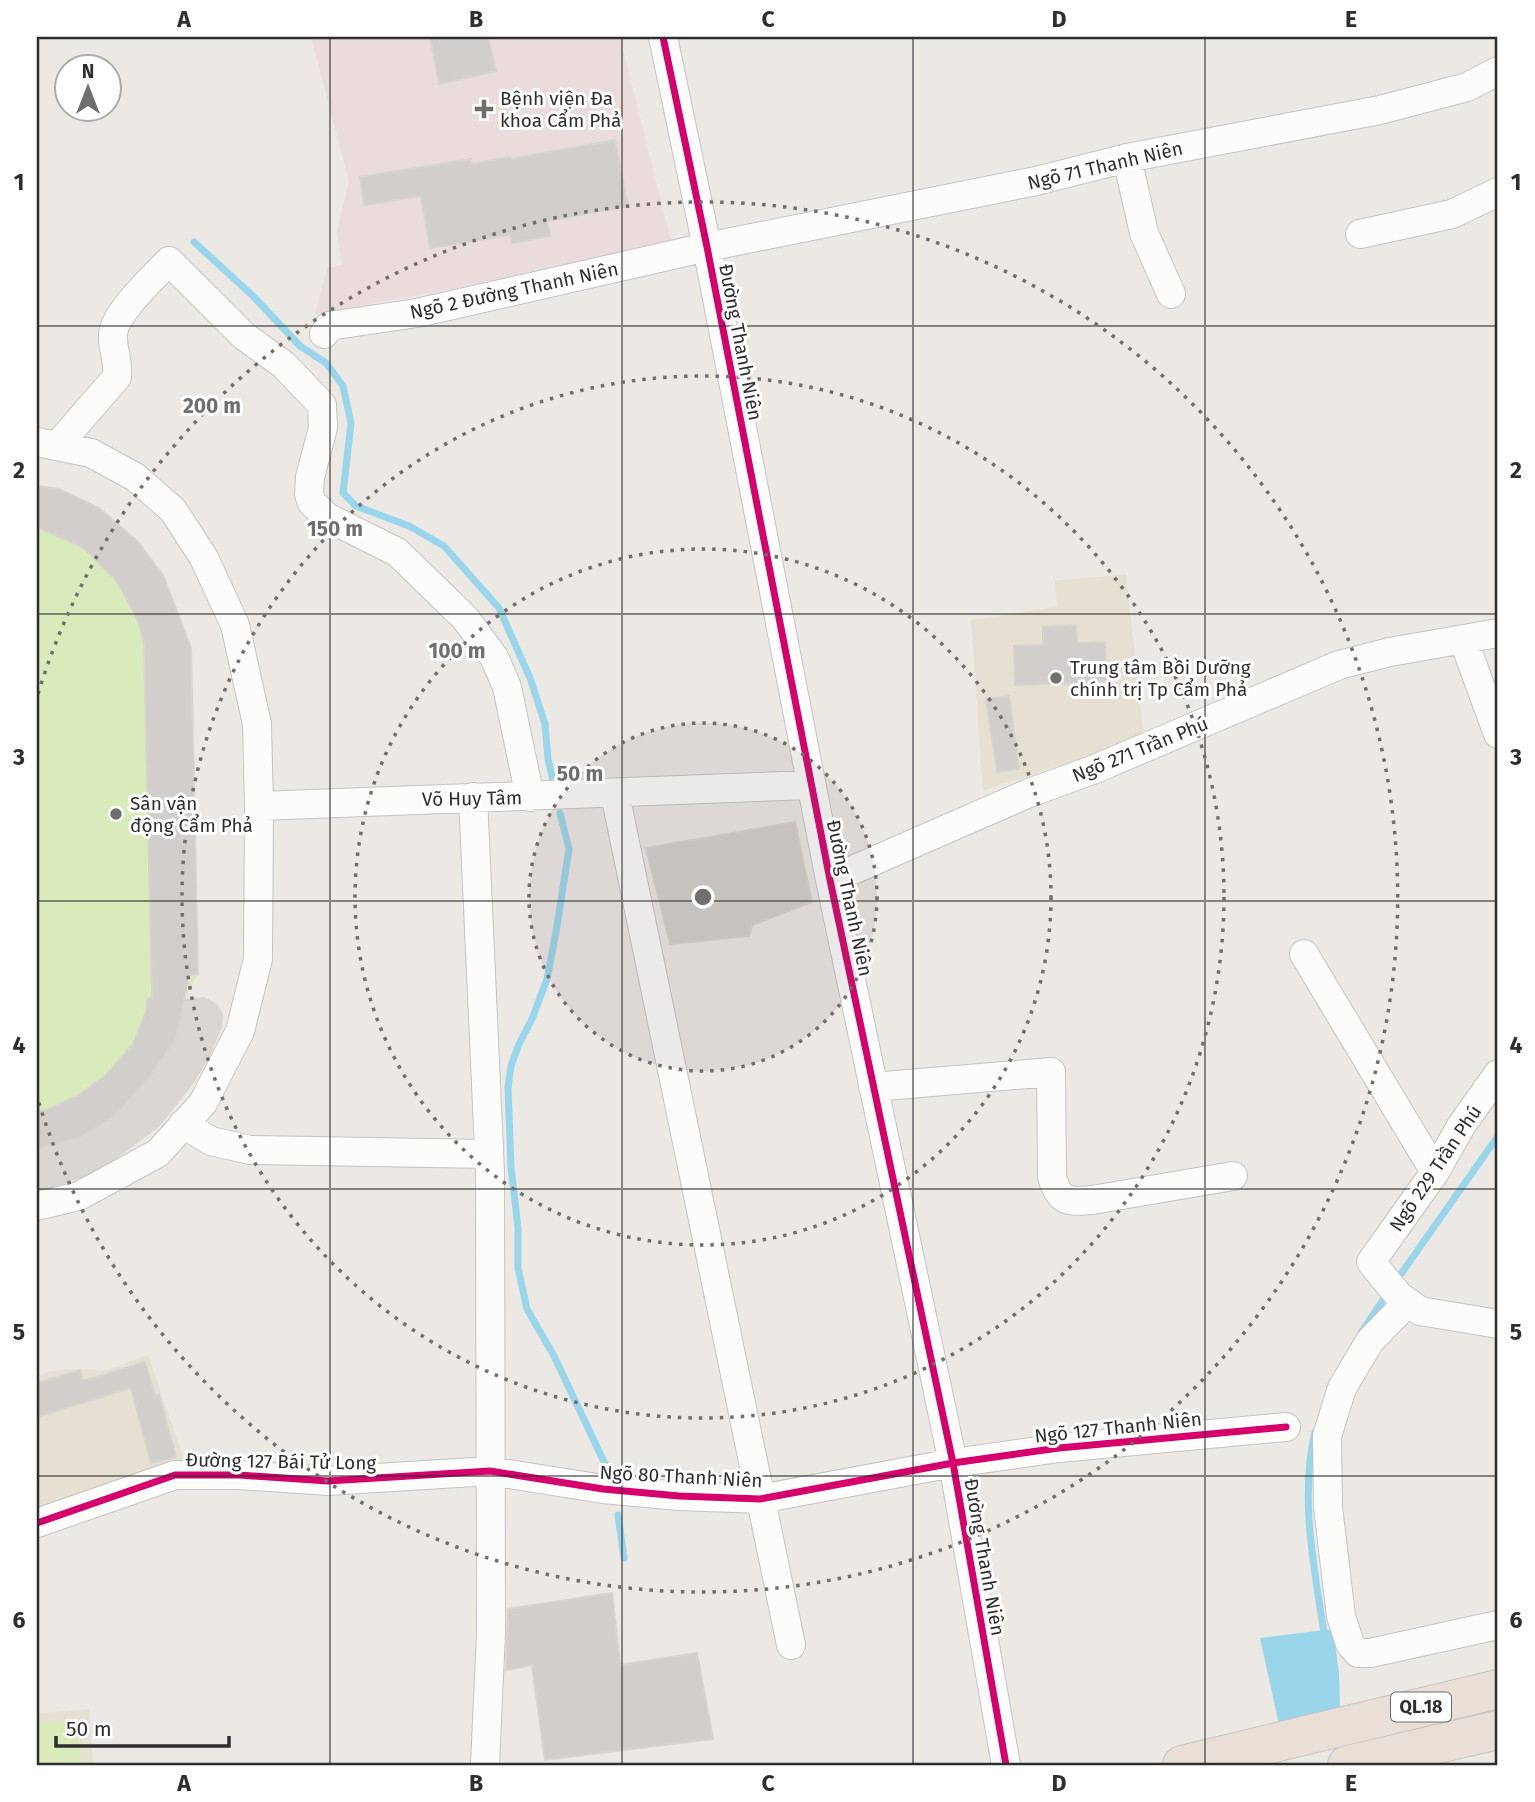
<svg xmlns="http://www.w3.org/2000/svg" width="1535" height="1802" viewBox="0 0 1535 1802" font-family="'Fira Sans',sans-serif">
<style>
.education{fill:#e6e0d3}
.medical{fill:#e9dcdb}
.pitch{fill:#d9eabb}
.plaza{fill:#dad6d2}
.water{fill:#99d6ec}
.pier{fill:#ece8e4}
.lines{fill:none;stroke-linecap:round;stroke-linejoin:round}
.stream{stroke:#99d6ec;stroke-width:7}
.building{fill:#d1cecb;stroke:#d7d4d0;stroke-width:2}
.minor-casing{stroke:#c5c4c5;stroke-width:30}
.highway-casing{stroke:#c6c5c4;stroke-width:40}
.minor{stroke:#fcfcfb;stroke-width:28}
.highway{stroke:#eadfd6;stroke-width:38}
.cycleway-casing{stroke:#fff;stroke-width:11}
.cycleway{stroke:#d6006c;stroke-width:7}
.grid{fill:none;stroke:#2e2e2e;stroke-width:2;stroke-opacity:0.55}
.ring{fill:none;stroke:#706f6e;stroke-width:3.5;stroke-dasharray:3.5 7}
.poi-dot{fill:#706f6e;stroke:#fff;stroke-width:2.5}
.labels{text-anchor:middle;stroke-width:6;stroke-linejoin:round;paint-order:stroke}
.shield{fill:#fff;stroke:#6d6d6d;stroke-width:2}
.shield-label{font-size:18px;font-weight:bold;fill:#2e2e2e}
.poi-label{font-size:19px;fill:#2e2e2e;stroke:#fff;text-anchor:start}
.street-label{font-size:19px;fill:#2e2e2e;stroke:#fff}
.centre{fill:#706f6e;stroke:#fff;stroke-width:3.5}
.ring-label{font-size:21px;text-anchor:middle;font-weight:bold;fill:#706f6e;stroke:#fff;stroke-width:6;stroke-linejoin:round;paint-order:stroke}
.neatline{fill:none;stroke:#2e2e2e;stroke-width:2.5}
.grid-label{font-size:23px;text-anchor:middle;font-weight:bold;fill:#2e2e2e}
</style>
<rect width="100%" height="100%" fill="#ece8e4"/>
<!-- education -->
<path class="education" d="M 1126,574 L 1144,737 L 983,791 L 971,620 L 1057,607 L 1055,581 Z
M 148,1355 L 186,1465 L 37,1515 L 37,1375 L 62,1369 L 107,1370 Z
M 89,1709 L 93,1765 L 37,1765 L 37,1714 Z"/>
<!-- medical -->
<path class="medical" d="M 311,37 L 620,37 L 673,249 L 315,314 L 327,268 L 342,265 L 337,232 L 349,181 Z"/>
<!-- pitch -->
<path class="pitch" d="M 37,486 L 59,489 L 99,508 L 191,654 L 198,974 L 184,999 L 176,1039 L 150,1076 L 112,1118 L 80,1137 L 37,1149 Z
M 77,1719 L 81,1765 L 37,1765 L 37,1723 Z"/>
<!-- plaza -->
<path class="plaza" d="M 204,997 L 217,1004 L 223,1014 L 222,1027 L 211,1054 L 193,1084 L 160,1126 L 97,1173 L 47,1189 L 37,1190 L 37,1149 L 80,1137 L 112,1117 L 150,1076 L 176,1039 L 184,999 Z"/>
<!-- water -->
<path class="water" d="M 1333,1629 L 1339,1673 L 1340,1709 L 1279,1725 L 1260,1638 Z"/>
<!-- pier -->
<path class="pier" d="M 1342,1712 L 1347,1765 L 1278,1765 L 1276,1729 Z"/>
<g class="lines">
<!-- stream -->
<path class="stream" d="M 194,242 L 253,296 L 300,346 L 326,363 L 343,386 L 351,423 L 343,493 L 356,506 L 409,526 L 444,546 L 499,608 L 530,678 L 545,724 L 548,759 L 554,784
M 560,813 L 569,849 L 556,932 L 547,979 L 532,1019 L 519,1044 L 511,1066 L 508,1087 L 511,1167 L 518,1228 L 518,1268 L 527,1309 L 554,1356 L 614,1483
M 1396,1281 L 1498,1136
M 1361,1333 L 1387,1294
M 1315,1432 C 1299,1499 1315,1572 1325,1639
M 618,1515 L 624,1558"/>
</g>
<!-- building -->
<path class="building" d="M 430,37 L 488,37 L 496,71 L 439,84 Z
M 615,140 L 628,206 L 547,221 L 550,236 L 512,243 L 510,235 L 430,248 L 421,196 L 364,205 L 360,177 L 471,159 L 472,164 L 510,157 L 511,159 Z
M 37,486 L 59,489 L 99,508 L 137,541 L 163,575 L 191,648 L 198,974 L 189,975 L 176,1039 L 150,1076 L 112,1118 L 80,1137 L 37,1149 L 37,1111 L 47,1110 L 77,1096 L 106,1075 L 133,1044 L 146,1012 L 147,998 L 152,998 L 144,644 L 139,623 L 117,581 L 90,554 L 82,547 L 37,527 Z
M 1076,625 L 1077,643 L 1105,642 L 1106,682 L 1015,685 L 1014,646 L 1043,645 L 1043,627 Z
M 1009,696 L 1019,769 L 997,772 L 986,699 Z
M 795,822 L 812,902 L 752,925 L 749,936 L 670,944 L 646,848 Z
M 145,1362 L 155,1396 L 159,1395 L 176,1457 L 151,1463 L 131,1388 L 37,1417 L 37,1383 L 80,1370 L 83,1381 Z
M 612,1593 L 620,1665 L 697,1653 L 713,1739 L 545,1760 L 532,1665 L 506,1670 L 508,1609 Z"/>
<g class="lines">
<!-- minor casing -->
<g class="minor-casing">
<path id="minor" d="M 663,37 L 707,247 L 830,880 L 953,1463 L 1006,1765
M 1127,158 L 1144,233 L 1171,294
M 1360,234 L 1452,214 L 1498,192
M 324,334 L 329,326 L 417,313 L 707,247 L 1036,181 L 1127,158 L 1380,110 L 1467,87 L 1498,71
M 37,442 L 91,453 L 135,477 L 173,510 L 204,558 L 235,625 L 257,724 L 259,806 L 258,959 L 240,1031 L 203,1103 L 158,1153 L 79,1196 L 37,1206
M 57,446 L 117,377 C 119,361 112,349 113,334 C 115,312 154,277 169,261 L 244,336 L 284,365 L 322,405 L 323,428 L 310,477 L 309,494 L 312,503 L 327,517 L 397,552 L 465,618 L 494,657 L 507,687 L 530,797
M 1463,639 L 1498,734
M 615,794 L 791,1645
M 473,797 L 490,1172 L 491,1632 L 485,1765
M 259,806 L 811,785
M 830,880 L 1029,793 L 1095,769 L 1339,665 L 1390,652 L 1498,633
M 1304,954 L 1435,1172
M 1498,1074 L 1461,1126 L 1435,1172 L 1371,1262 L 1399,1296 L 1420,1311 L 1498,1324
M 873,1087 L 1051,1072 L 1052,1177 C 1059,1202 1068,1202 1092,1200 L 1233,1176
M 183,1124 L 211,1141 L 250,1150 L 489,1154
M 1408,1302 L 1370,1341 L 1342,1388 L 1327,1436 L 1328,1507 L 1341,1616 L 1350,1644 L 1358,1653 L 1370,1653 L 1498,1625
M 37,1523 L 175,1475 L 239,1475 L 328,1481 L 490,1471 L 603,1489 L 679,1496 L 760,1499 L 953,1463 L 1059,1448 L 1286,1427"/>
</g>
<!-- highway casing -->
<g class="highway-casing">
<path id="highway" d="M 1182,1765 L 1498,1689
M 1347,1765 L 1498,1730"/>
</g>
<!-- minor -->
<use href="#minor" class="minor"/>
<!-- highway -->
<use href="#highway" class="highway"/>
<!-- cycleway casing -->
<g class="cycleway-casing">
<path id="cycleway" d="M 663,37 L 707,247 L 830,880 L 953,1463 L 1006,1765
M 37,1523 L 175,1475 L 239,1475 L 328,1481 L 490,1471 L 603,1489 L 679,1496 L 760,1499 L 953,1463 L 1059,1448 L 1286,1427"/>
</g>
<!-- cycleway -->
<use href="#cycleway" class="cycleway"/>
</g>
<!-- grid -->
<path class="grid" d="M 330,37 L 330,1765M 622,37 L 622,1765M 913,37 L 913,1765M 1205,37 L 1205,1765M 37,326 L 1498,326M 37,614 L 1498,614M 37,901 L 1498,901M 37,1189 L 1498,1189M 37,1476 L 1498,1476"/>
<!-- distance rings -->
<circle cx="703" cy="897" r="174" fill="#706f6e" fill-opacity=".12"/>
<g class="ring">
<circle cx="703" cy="897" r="174"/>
<circle cx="703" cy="897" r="348"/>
<circle cx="703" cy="897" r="521"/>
<path d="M38 694A695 695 0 1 1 38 1100"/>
</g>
<!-- markers -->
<g class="poi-dot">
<path d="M480.5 98.5h7v7h7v7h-7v7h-7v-7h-7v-7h7z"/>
<circle cx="1056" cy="678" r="7"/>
<circle cx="116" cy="814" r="7"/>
</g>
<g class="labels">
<!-- shield labels -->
<rect class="shield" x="1391" y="1692.5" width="60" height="29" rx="5"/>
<g class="shield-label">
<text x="1421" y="1713">QL.18</text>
</g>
<!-- poi labels -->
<g class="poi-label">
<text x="500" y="105">Bệnh viện Đa<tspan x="500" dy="22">khoa Cẩm Phả</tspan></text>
<text x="1070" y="674">Trung tâm Bồi Dưỡng<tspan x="1070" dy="22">chính trị Tp Cẩm Phả</tspan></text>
<text x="130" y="810">Sân vận<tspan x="130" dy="22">động Cẩm Phả</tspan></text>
</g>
<!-- street labels -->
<g class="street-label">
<text transform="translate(1105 165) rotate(-13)" y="7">Ngõ 71 Thanh Niên</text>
<text transform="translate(514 290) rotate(-12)" y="7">Ngõ 2 Đường Thanh Niên</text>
<text transform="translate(741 342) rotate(79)" y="7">Đường Thanh Niên</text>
<text transform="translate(1140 749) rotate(-22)" y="7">Ngõ 271 Trần Phú</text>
<text transform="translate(472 798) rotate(-1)" y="7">Võ Huy Tâm</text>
<text transform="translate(850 898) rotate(78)" y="7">Đường Thanh Niên</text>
<text transform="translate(1435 1168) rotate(-56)" y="7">Ngõ 229 Trần Phú</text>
<text transform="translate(1118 1427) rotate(-6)" y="7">Ngõ 127 Thanh Niên</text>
<text transform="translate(281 1461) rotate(1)" y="7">Đường 127 Bái Tử Long</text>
<text transform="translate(681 1476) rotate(3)" y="7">Ngõ 80 Thanh Niên</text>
<text transform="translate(985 1557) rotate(80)" y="7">Đường Thanh Niên</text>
</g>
</g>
<circle cx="703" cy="897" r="10" class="centre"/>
<g class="ring-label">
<text x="212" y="413">200 m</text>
<text x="335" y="536">150 m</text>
<text x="457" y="658">100 m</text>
<text x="580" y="781">50 m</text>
</g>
<!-- border -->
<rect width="1535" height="1802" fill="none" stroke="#ffffff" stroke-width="77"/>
<!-- north arrow -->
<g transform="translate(88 88)"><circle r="33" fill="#ffffff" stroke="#ababab" stroke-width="2"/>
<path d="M0-5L12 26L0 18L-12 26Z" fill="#706f6e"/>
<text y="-10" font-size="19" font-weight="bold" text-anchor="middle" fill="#2e2e2e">N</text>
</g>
<!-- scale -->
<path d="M56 1736v10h173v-10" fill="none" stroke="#2e2e2e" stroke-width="3.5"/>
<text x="66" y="1736" font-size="21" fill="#2e2e2e" stroke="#ffffff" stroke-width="5" paint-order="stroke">50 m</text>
<rect x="38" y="38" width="1458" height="1726" class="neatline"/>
<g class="grid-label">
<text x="184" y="27">A</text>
<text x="476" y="27">B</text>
<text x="768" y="27">C</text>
<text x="1059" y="27">D</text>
<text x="1351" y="27">E</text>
<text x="19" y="190">1</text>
<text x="1516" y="190">1</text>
<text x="19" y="478">2</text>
<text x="1516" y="478">2</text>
<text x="19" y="765">3</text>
<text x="1516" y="765">3</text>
<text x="19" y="1053">4</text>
<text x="1516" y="1053">4</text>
<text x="19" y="1340">5</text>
<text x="1516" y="1340">5</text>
<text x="19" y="1628">6</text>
<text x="1516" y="1628">6</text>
<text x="184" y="1791">A</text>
<text x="476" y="1791">B</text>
<text x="768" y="1791">C</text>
<text x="1059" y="1791">D</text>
<text x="1351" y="1791">E</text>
</g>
</svg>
